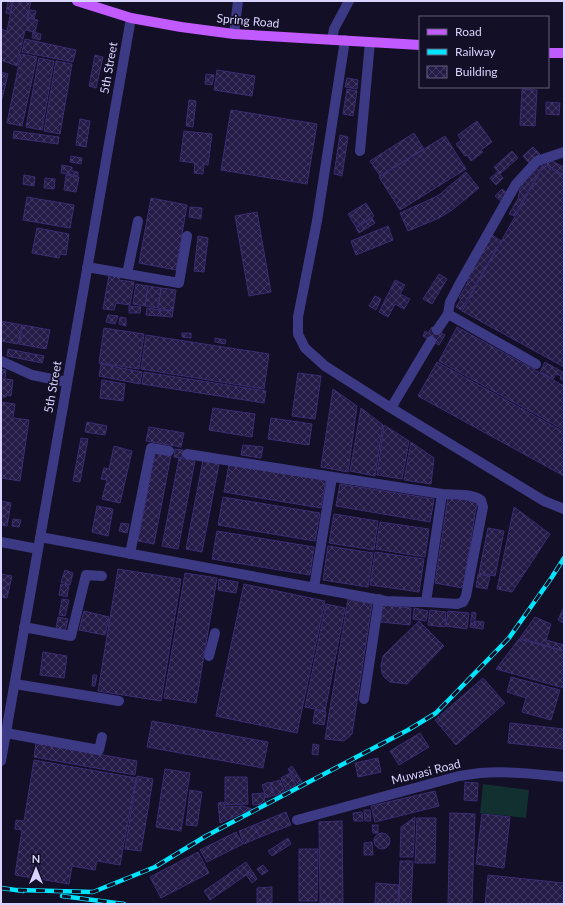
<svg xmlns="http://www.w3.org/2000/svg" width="565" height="905" viewBox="0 0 565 905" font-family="Lato,sans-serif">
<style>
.green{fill:#12302f}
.building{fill:url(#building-cross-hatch);stroke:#3b2d73}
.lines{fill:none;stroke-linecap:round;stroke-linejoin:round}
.minor{stroke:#3d3a85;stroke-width:10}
.major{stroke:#c25bff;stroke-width:10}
.rail-casing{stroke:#00e5ff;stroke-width:4.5}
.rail{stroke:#130f26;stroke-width:3;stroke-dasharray:9;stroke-linecap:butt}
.labels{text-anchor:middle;stroke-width:3.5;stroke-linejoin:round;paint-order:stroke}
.street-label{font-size:12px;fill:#d9d4ff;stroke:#130f26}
</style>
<defs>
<pattern id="building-cross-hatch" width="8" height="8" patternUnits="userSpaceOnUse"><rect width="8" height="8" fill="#241b47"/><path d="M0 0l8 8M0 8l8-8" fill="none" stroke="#433b63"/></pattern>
</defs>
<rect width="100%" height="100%" fill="#130f26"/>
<!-- green -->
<path class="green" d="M 483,784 L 529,790 L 526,818 L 480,813 Z"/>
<!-- building -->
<path class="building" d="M 8,1 L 13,1 L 10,14 L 6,13 Z
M 13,1 L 31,1 L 27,18 L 38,20 L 35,32 L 25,30 L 17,66 L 1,60 L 1,29 L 7,31 Z
M 30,10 L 36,11 L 34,19 L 28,17 Z
M 33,32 L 41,34 L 40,40 L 32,38 Z
M 25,39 L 76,50 L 73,62 L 22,52 Z
M 21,54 L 37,57 L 22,126 L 7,123 Z
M 95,55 L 103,57 L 96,88 L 89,86 Z
M 39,58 L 54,61 L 42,130 L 26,127 Z
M 56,61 L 72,64 L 60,134 L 44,131 Z
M 217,70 L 255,76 L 252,96 L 214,90 Z
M 1,72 L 8,74 L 1,103 Z
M 206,74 L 214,75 L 212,85 L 205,84 Z
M 347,78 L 358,80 L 357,89 L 345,87 Z
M 347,89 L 357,91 L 353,116 L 343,114 Z
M 522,89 L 537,90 L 535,126 L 520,125 Z
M 189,100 L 196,101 L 193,127 L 186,126 Z
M 546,102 L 560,103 L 559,115 L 546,114 Z
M 231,110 L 317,124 L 307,184 L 221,170 Z
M 80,119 L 90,121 L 86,147 L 76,145 Z
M 477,121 L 492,142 L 481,150 L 483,152 L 471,161 L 467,155 L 465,156 L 456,144 L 461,140 L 458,135 Z
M 14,131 L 59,137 L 58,144 L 13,138 Z
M 184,131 L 212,134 L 208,165 L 204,164 L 203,174 L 194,173 L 195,163 L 180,161 Z
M 414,133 L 424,149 L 380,176 L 370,161 Z
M 340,135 L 348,137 L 342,176 L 334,174 Z
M 445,136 L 466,169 L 400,210 L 379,177 Z
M 533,147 L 540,154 L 529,163 L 523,156 Z
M 512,151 L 518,158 L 500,174 L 494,167 Z
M 71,156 L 82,158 L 81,164 L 70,162 Z
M 548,159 L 564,167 L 564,175 L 545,164 Z
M 540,163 L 543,165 L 514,216 L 509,214 L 519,197 L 518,196 L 520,192 L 519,191 L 528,174 L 531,175 L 534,170 L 535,171 Z
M 62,165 L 72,167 L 72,171 L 78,172 L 78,176 L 61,173 Z
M 544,165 L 564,176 L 564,367 L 462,311 Z
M 466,172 L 479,188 L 452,210 L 439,218 L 408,231 L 400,213 L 431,199 L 439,195 Z
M 498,172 L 503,178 L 496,185 L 490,178 Z
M 24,175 L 35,177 L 34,186 L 23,184 Z
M 66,175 L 79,177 L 76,192 L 64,190 Z
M 45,178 L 55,179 L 54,189 L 44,188 Z
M 502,189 L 508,194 L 501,201 L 495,196 Z
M 27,197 L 74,205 L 70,228 L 23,220 Z
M 151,198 L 187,205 L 176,270 L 139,263 Z
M 366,203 L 374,216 L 356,227 L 348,214 Z
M 190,207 L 202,208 L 201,219 L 189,217 Z
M 257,212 L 271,292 L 249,296 L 235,216 Z
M 372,218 L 375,223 L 359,233 L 356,228 Z
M 388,226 L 393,240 L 356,255 L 351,241 Z
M 37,228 L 69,234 L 66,255 L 60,254 L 59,258 L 32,253 Z
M 492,235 L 501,241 L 461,310 L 456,307 L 461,299 L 459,298 L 468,282 L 467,281 L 469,278 L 466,277 Z
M 198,236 L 208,238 L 204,272 L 194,271 Z
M 439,274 L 447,279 L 432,304 L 423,299 Z
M 109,275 L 120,276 L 119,280 L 134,282 L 130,305 L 116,303 L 114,310 L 103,309 Z
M 395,280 L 405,285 L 400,294 L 410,299 L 404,309 L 395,304 L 388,317 L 379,312 Z
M 136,284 L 148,286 L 145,306 L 133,304 Z
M 148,286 L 161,288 L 158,308 L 145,306 Z
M 161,288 L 176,290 L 173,311 L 158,308 Z
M 375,296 L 381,299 L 376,310 L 369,306 Z
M 129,306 L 141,307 L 140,313 L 129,313 Z
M 147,308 L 161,310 L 160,316 L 146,315 Z
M 161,310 L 173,311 L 172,317 L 160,316 Z
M 108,315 L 118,316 L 115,324 L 106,322 Z
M 120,317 L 126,318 L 126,326 L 119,324 Z
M 1,321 L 22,325 L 18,344 L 1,341 Z
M 23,325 L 50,330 L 46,349 L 19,344 Z
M 432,327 L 445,335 L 439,345 L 423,336 L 425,331 L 428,333 Z
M 457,327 L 564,386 L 564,430 L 439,361 Z
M 104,328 L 144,334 L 139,369 L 99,363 Z
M 182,333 L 191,333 L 191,338 L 182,337 Z
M 146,335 L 269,354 L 264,389 L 141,369 Z
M 215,338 L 226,340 L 225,344 L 215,342 Z
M 8,349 L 44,356 L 42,363 L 7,356 Z
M 437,362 L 564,432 L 564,476 L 418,396 Z
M 545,362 L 564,373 L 564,381 L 560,379 L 561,376 L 556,374 L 553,379 L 540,372 Z
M 101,364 L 142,372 L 140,384 L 99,376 Z
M 1,369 L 6,370 L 5,379 L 13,380 L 11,396 L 7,395 L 6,397 L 2,397 L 1,401 Z
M 144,372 L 266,391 L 264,403 L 142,384 Z
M 298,373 L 321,376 L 315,419 L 292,416 Z
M 102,380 L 125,384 L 123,401 L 100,398 Z
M 333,389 L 357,406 L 348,472 L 321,467 Z
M 1,402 L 15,404 L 13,418 L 29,420 L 20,481 L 1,478 Z
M 213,408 L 255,414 L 252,437 L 209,430 Z
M 361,408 L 383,425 L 375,476 L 350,471 Z
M 271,418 L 312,424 L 309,445 L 268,439 Z
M 87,422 L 107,426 L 105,435 L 85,432 Z
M 384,425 L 409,441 L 402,479 L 377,475 Z
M 149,427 L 184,433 L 181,447 L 146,441 Z
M 81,438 L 88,439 L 80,482 L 73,481 Z
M 411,442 L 434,458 L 431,484 L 404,480 Z
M 243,445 L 263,447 L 261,458 L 241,455 Z
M 114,446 L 132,451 L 120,503 L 102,499 L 107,480 L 101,479 L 104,468 L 109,469 Z
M 175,449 L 183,450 L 182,458 L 174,457 Z
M 155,452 L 171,455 L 154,544 L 138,541 Z
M 179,458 L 195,461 L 178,549 L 162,546 Z
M 203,460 L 219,464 L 202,552 L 186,549 Z
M 229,464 L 326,479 L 321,508 L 224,492 Z
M 340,484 L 434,499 L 430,522 L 336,506 Z
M 223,497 L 320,513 L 315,541 L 218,525 Z
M 448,497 L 477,502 L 463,588 L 435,583 Z
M 1,501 L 11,503 L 7,526 L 1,525 Z
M 97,506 L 113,509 L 108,536 L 92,532 Z
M 514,507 L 550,534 L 512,592 L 497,589 Z
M 334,514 L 378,521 L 374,550 L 329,543 Z
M 13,519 L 21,520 L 19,527 L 12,526 Z
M 380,522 L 429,529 L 425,557 L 376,549 Z
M 121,523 L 129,524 L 127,533 L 119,531 Z
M 488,528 L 504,531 L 495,576 L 479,573 Z
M 217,531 L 314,547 L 310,575 L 212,559 Z
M 328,546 L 373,553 L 368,587 L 323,580 Z
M 375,552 L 424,559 L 419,592 L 370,585 Z
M 118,569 L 181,579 L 161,701 L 98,691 Z
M 65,570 L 73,573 L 70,585 L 61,582 Z
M 185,573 L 217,578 L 196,703 L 164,698 Z
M 1,574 L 12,576 L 7,598 L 1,597 Z
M 478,574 L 490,576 L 487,589 L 476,587 Z
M 219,579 L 238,582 L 236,593 L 218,590 Z
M 61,584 L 69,585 L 67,597 L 59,595 Z
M 244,584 L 325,601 L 297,733 L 216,716 Z
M 62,599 L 69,600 L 65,616 L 59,615 Z
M 348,599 L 372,604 L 352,734 L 344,741 L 325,739 Z
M 326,604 L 345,608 L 325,711 L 305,707 Z
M 382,605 L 411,608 L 410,625 L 381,622 Z
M 564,607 L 564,623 L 558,620 Z
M 414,608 L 428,611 L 426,621 L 413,619 Z
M 430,610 L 446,612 L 445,627 L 428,625 Z
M 84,611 L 109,617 L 105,635 L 79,630 Z
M 448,611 L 469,613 L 467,629 L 446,626 Z
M 472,612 L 476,613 L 474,628 L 470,627 Z
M 58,617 L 68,619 L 65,631 L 56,629 Z
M 535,617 L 551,624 L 546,640 L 564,645 L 564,651 L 520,638 Z
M 419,621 L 444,646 L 407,684 L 390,682 L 384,677 L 382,673 L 381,666 L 383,656 Z
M 476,621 L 484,622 L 483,629 L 475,628 Z
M 519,639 L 564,651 L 564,688 L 496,669 Z
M 43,652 L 67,656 L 64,678 L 40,675 Z
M 93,675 L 97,675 L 95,686 L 92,686 Z
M 511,677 L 560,690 L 551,720 L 522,712 L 526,698 L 507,692 Z
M 483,678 L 505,703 L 456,745 L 435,720 Z
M 315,710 L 326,712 L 324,725 L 313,723 Z
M 152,721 L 268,742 L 263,768 L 147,747 Z
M 510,723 L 564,729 L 564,749 L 508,743 Z
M 420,733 L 429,747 L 399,765 L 390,751 Z
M 36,743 L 137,761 L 135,775 L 34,757 Z
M 313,744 L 319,745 L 318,755 L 312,754 Z
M 378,758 L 381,772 L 358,777 L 355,763 Z
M 34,760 L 136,778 L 120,865 L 97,861 L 95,870 L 72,866 L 69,884 L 15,875 L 22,830 L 15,829 L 16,820 L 24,821 Z
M 292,766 L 302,782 L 298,784 L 288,769 Z
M 165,769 L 190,773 L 181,831 L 156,827 Z
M 290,773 L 296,785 L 286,790 L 281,778 Z
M 137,776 L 153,779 L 141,851 L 125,849 Z
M 225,777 L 247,777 L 248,804 L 225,805 Z
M 280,780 L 285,792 L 275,796 L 270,783 Z
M 269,782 L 274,795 L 266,798 L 262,785 Z
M 465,782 L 478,783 L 477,801 L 464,800 Z
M 190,790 L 202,792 L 197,826 L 186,825 Z
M 435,791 L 439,806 L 375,822 L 371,806 Z
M 264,793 L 265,804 L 253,805 L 252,794 Z
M 223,802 L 225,807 L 243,806 L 252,809 L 220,823 L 218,803 Z
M 364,810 L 370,810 L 371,821 L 365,821 Z
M 286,812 L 291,825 L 260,837 L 254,825 Z
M 362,812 L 363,821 L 354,821 L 353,813 Z
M 450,813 L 475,814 L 472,904 L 448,904 Z
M 482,814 L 510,817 L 504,868 L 476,864 Z
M 415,817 L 413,857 L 400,857 L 401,827 Z
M 417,818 L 436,818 L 435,863 L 415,863 Z
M 342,821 L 343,903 L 320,903 L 319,822 Z
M 254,825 L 260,837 L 244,844 L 239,831 Z
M 372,825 L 378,825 L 378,833 L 373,833 Z
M 236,832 L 243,844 L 207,862 L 200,850 Z
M374 841a8 8 0 1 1 16 0a8 8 0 1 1-16 0Z
M 288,838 L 291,844 L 272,856 L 268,851 Z
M 372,842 L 373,855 L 364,855 L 364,843 Z
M 299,849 L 318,849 L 317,901 L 299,901 Z
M 198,852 L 209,873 L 161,898 L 150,877 Z
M 400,861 L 413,861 L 411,904 L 399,904 Z
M 246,862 L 252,871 L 210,900 L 204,891 Z
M 263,865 L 268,871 L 262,875 L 257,869 Z
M 253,872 L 257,879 L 252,883 L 247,876 Z
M 488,875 L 564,883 L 564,904 L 485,904 Z
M 376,883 L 399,885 L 398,904 L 375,904 Z
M 272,887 L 272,903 L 257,903 L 257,888 Z"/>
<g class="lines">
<!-- minor -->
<path class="minor" d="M 234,34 L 238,1
M 332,40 L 334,29 L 349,1
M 345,40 L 317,221 L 298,317 L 298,334 L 305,348 L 325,366 L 391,408
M 360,151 L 370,42
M 87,267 L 179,283 L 187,236
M 127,274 L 138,221
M 448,314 L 536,364
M 437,330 L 448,314 L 450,302 L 460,283 L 516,184 L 537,161 L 564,152
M 431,341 L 391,408 L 544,501 L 564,509
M 1,361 L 32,375 L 67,382
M 40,537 L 386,601 L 413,602 L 426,602 L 442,494 L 187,454
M 1,542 L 38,549
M 130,554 L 151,448 L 169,451
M 314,588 L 332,477
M 426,602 L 457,604 L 463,602 L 466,596 L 483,507 L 481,500 C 469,493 455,495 442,494
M 24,627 L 71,636 L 86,575 L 102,576
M 209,656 L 215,633
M 15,684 L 119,701
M 364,699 L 379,599
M 6,733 L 99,750 L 102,737
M 1,761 L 131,18
M 297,820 L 459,776 C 466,775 473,774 480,773 C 508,771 536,774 564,777"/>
<!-- major -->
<path class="major" d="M 77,1 L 131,18 L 181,27 L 234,34 L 420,45
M 548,53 L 564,53"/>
<!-- rail casing -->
<g class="rail-casing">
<path id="rail" d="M 1,888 L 23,891
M 18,890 L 93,892 L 155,867 L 206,836 L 408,730 L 436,713 L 509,638 L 552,577 L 564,558
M 62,896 L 124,904"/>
</g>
<!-- rail -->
<use href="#rail" class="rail"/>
</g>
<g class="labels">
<!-- street labels -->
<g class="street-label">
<text transform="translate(248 21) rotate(5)" y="4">Spring Road</text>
<text transform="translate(109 68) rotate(-80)" y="4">5th Street</text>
<text transform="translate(53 387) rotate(-80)" y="4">5th Street</text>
<text transform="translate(426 772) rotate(-14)" y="4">Muwasi Road</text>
</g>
</g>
<!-- border -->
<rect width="565" height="905" fill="none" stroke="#d9d4ff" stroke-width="4"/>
<!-- legend -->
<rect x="419" y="16" width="130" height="72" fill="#130f26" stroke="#625e7d"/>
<rect x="427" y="29" width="20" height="6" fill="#c25bff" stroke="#625e7d"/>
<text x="455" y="36" font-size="12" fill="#d9d4ff">Road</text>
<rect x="427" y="49" width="20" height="6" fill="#00e5ff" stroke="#625e7d"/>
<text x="455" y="56" font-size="12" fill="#d9d4ff">Railway</text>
<rect x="427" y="66" width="20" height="12" fill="url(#building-cross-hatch)" stroke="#625e7d"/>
<text x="455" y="76" font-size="12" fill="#d9d4ff">Building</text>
<!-- north arrow -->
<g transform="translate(36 869)" stroke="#130f26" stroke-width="3" paint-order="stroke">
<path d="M0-3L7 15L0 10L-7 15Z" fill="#d9d4ff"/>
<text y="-6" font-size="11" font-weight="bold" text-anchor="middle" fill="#d9d4ff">N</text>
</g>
</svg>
